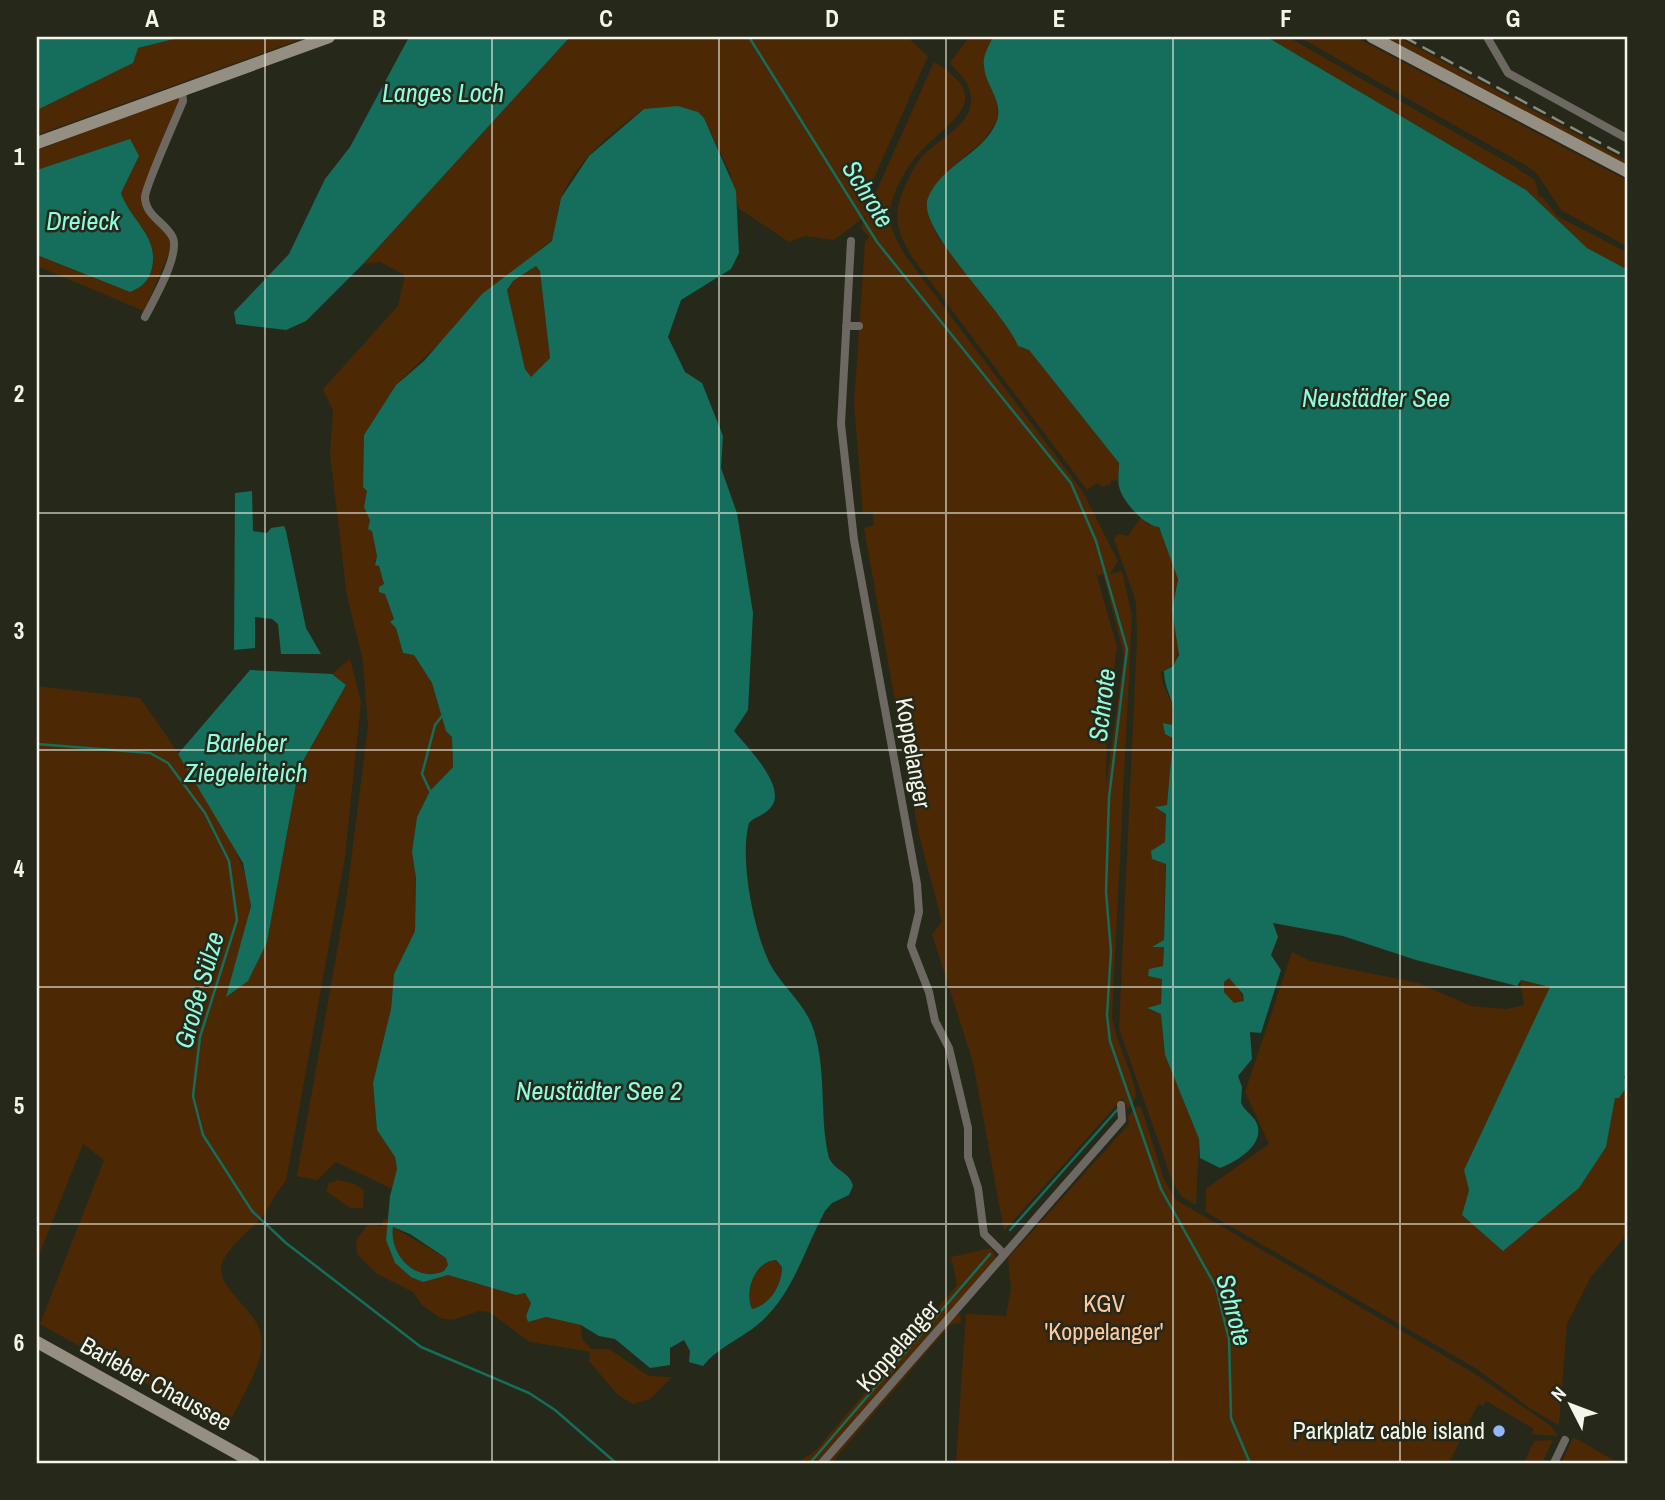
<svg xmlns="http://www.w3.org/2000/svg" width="1665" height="1500" viewBox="0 0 1665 1500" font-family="'Archivo Narrow',sans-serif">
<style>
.green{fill:#4d2804;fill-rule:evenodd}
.water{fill:#156d5b;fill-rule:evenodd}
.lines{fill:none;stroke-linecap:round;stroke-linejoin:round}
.stream{stroke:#156d5b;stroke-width:2.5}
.street{stroke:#6d6962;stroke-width:8}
.secondary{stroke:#948f82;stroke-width:12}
.rail{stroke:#898c7f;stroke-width:2.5;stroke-dasharray:14 7;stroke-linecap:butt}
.grid{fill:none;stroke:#f4f6ec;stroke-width:2;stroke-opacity:0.55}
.poi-dot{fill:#92b7fd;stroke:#26291a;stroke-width:2.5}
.labels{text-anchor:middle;stroke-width:5;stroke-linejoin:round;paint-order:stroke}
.street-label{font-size:24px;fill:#f4f6ec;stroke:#26291a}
.park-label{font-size:24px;fill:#fec9a0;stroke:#26291a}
.poi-label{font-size:24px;fill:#f4f6ec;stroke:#26291a;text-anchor:end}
.water-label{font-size:26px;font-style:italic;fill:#8ffbdf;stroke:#26291a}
.neatline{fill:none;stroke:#f4f6ec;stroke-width:2.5}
.grid-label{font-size:23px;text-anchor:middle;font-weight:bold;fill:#f4f6ec}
</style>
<rect width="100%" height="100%" fill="#26291a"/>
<!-- green -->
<path class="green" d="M 182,37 L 307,37 L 37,135 L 37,110 L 81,86 L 138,48 Z
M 570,37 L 907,37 L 928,56 L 866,196 L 872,201 L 934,62 C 994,98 955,117 923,149 C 908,163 890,195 890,215 C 889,229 899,244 905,255 L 1083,492 L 1118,561 L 1110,574 L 1122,571 L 1132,616 L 1112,1017 C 1115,1039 1136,1081 1136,1095 C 1135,1101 1132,1105 1128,1109 L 1123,1098 L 1004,1231 L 973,1062 L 932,934 L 942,922 L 919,835 L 864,528 L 874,525 L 873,512 L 863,513 L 854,404 L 865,242 L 869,237 L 861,228 L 866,216 L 834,240 L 805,236 L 789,242 L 738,208 L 730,173 L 704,118 L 644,109 C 612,132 577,160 561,198 C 556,211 557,227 552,241 C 540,248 534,257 521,264 L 396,385 L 364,435 L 363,487 L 367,491 L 377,557 L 374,561 L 379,566 L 394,620 L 390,623 L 396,628 L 403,653 L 414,655 L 432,683 L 446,730 L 452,736 L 453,767 L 430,791 L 417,817 L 412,852 L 416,878 L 415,931 L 394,974 L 391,1009 L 373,1083 L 377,1130 L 395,1157 L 397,1169 L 392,1189 L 336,1162 L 317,1180 L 297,1176 L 346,901 L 368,726 L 363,661 L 347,596 L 330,454 L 333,411 L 323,389 L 398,306 L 405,275 L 380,262 L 363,264 ZM 1095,569 L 1098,576 L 1103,574 L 1124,655 L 1106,787 L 1107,717 L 1117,647 Z
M 969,37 L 993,37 L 983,66 L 997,103 L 998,119 L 984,140 L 946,173 L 926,205 L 937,236 L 1006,321 L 1021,348 L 1029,350 L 1119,463 L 1118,481 L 1111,480 L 1111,483 L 1103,487 L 1097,483 L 1087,490 L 912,257 C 896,228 892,217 905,186 C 910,177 914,166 921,158 C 936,139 972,127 971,99 C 971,81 959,75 950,63 Z
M 1267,37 L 1288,37 L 1514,166 L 1535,180 L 1539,197 L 1542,196 L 1557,216 L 1628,253 L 1628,270 L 1587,248 L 1526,190 Z
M 1299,37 L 1355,37 L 1628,181 L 1628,247 L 1561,210 L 1537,174 L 1527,166 Z
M 1385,37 L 1398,37 L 1628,162 L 1628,168 Z
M 179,97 L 180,103 L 141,196 L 147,212 L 170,237 L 170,251 L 144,311 L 37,266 L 37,255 L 130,292 C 142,287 149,281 152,268 C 159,236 131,220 121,193 L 139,156 L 69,161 L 37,170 L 37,150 Z
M 536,266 L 540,271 L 550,358 L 531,378 L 525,369 L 507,290 L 513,281 Z
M 1141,517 L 1148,525 L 1159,527 L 1178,575 L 1172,610 L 1179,645 L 1176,662 L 1161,673 C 1162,694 1178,698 1172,726 L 1164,723 L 1173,738 L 1167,805 L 1157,807 L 1166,814 L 1164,941 L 1154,947 L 1164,947 L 1163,967 L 1148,976 L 1162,978 L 1161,1004 L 1147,1009 L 1161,1014 L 1165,1055 L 1199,1139 L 1196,1205 L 1182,1197 L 1173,1183 L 1119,1029 L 1137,638 L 1136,602 L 1114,539 L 1118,534 L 1128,536 Z
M 350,659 L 361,702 L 345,857 L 286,1181 C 274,1194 272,1204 263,1216 C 252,1230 214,1256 222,1276 C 232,1302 262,1314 262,1344 C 262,1367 237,1406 226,1428 L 40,1324 L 104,1160 L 83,1144 L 37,1260 L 37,686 L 140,698 C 170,741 257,859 250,908 C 246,937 234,968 227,996 L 267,942 L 299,768 L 346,685 L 332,674 Z
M 1292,952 L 1310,961 L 1418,983 L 1471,1006 L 1506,1009 L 1524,1005 L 1520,980 L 1551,987 L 1464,1170 L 1469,1190 L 1462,1215 L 1606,1147 L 1615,1097 L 1628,1085 L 1628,1233 L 1591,1277 L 1567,1324 L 1559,1425 L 1531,1409 L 1477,1369 L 1206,1212 L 1206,1189 L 1269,1144 L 1245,1092 Z
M 1229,978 L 1235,982 L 1245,1001 L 1234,1003 L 1224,992 L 1224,982 Z
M 1136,1106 L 1141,1107 L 1164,1179 L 1176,1200 L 1472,1372 L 1551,1426 L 1558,1436 L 1531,1434 L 1534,1429 L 1486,1401 L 1483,1406 L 1478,1404 L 1449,1463 L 956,1463 L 966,1314 L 1006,1316 L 1011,1289 L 1008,1258 L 1129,1124 L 1128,1117 Z
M 338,1180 L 354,1184 L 364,1190 L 363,1208 L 350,1208 L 326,1191 L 329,1183 Z
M 388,1219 L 386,1240 L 411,1277 L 448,1275 L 515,1295 L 525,1293 L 531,1303 L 526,1316 L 528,1322 L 546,1317 L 581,1325 L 582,1339 L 591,1349 L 609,1349 L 649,1376 L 672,1377 L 650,1399 L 633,1404 L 618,1395 L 589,1361 L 590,1353 L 587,1351 L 530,1342 L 489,1312 L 479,1311 L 452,1320 L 440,1318 L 421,1304 L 413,1292 L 377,1274 L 357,1254 L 356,1240 L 369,1223 L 382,1227 L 383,1220 Z
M 393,1227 L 446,1258 L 448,1265 L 444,1271 C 416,1284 389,1254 393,1227 Z
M 991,1248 L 996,1258 L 989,1266 L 819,1463 L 797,1463 L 816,1450 L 957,1285 L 951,1257 Z
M 774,1260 L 782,1267 C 782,1285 770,1304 752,1309 C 745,1291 754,1265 774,1260 Z
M 960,1313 L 961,1323 L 951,1324 L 831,1463 L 826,1463 L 950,1320 Z
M 1573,1438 L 1577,1439 L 1618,1463 L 1561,1463 Z
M 1553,1440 L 1542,1463 L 1524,1463 L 1534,1441 Z"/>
<!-- water -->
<path class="water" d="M 37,37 L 182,37 L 138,48 L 133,63 L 37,110 Z
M 409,37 L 570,37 L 363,264 L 306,321 L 286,330 L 236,324 L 234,312 L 289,254 L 325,179 L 350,147 Z
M 993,37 L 1267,37 L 1526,190 L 1587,248 L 1628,270 L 1628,1070 L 1624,1077 L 1628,1085 L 1619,1098 L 1615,1098 L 1606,1147 L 1579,1188 L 1503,1251 L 1462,1215 L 1469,1190 L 1464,1170 L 1550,987 L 1521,980 L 1517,986 L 1416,960 L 1343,936 L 1273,923 L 1278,937 L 1271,955 L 1281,970 L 1261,1033 L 1250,1032 L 1252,1059 L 1238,1076 L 1242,1087 L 1241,1103 C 1245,1111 1251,1114 1255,1120 C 1269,1143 1236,1162 1220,1168 L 1200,1158 L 1199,1139 L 1165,1055 L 1161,1014 L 1147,1008 L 1161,1004 L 1162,979 L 1148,976 L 1149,969 L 1163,966 L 1164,947 L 1152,947 L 1164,940 L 1166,864 L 1152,859 L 1151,851 L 1165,842 L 1166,814 L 1155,807 L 1167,805 L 1173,738 L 1165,734 L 1163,723 L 1172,725 C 1178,701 1164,693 1164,671 L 1173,666 L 1179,655 L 1172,610 L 1178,579 L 1159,527 C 1145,526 1125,504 1120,490 C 1117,482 1119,472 1119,463 L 1029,350 L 1018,346 C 1005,312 915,228 928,198 C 941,165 983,154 996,123 C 1005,103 986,87 984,67 C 982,56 989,46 993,37 ZM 1229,978 L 1243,994 L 1244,1001 L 1234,1003 L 1224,992 L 1224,982 Z
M 678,106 L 698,112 L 704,118 L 736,191 L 739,253 L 731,269 L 681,300 L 668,337 L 685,372 L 702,383 L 723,436 L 721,468 L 737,513 L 753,613 L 748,710 L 734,731 C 746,746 788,787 771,807 C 766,815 755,816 749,823 C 739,858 754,932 770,964 C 783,988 806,1004 814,1031 C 827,1072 819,1117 829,1158 C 835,1171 850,1172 853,1186 L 849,1195 L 832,1203 L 825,1211 C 805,1248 794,1291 763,1320 C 744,1338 719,1346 703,1366 L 689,1362 L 690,1351 L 684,1340 L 670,1348 L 670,1365 L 650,1368 L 615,1339 L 599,1336 L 581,1325 L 546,1317 L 528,1322 L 526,1316 L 531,1303 L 525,1293 L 516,1295 L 448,1275 L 423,1282 L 411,1277 L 395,1263 L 386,1240 L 390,1196 L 397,1169 L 395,1157 L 377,1130 L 373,1083 L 391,1009 L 394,974 L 415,931 L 416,878 L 412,852 L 417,817 L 430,791 L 453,767 L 452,737 L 446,731 L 432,683 L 414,655 L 403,653 L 396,628 L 390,622 L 394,619 L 385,594 L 379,592 L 379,587 L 384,584 L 379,566 L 375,565 L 377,556 L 372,531 L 368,529 L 370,520 L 364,507 L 367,491 L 363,487 L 364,435 L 396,385 L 424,361 L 482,294 L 552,241 L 561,198 L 589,156 L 644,109 ZM 536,266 L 540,271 L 550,358 L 531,377 L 525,369 L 507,290 L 513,281 ZM 393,1227 L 410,1234 L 446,1258 L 448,1265 L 444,1271 C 416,1284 389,1254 393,1227 ZM 776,1260 L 782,1267 C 782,1285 770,1305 752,1309 C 744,1291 755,1261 776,1260 Z
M 130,139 L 139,156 L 121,193 C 131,221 159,236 152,268 C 149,281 142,287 130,292 L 37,255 L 37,170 Z
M 252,491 L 253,531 L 267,533 L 271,528 L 284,526 L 286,531 L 306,628 L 321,654 L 281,654 L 278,624 L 272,619 L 255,617 L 255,648 L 234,650 L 235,493 Z
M 250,670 L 332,674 L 346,685 L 299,768 L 267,942 L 248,981 L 226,997 L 251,906 L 243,863 L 178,754 Z"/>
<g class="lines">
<!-- stream -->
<path class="stream" d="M 749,37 L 877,242 L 1071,483 L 1096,541 L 1127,649 L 1109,798 L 1106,892 L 1111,951 L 1107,1015 L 1110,1041 L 1161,1189 L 1216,1287 L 1229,1339 L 1231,1418 L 1250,1463
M 37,744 L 150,753 L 168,763 L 205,813 L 229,861 L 237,920 L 200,1037 L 193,1096 L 203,1135 L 252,1211 L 286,1243 L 421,1347 L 529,1393 L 555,1410 L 616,1463
M 430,791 L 422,774 L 435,725 L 442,716
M 1010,1230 L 1117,1110
M 810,1463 L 990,1254"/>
<!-- street -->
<path class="street" d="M 1487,37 L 1508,73 L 1628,139
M 851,241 L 841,424 L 854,540 L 917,884 L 919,912 L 911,946 L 929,992 L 935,1021 L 949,1048 L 968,1128 L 968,1157 L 978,1188 L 984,1234 L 1003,1253
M 145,317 C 153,301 182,252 172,236 C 164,222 145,215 145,197 C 145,187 177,116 183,101 L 182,90
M 846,326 L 859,326
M 822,1463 L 1122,1120 L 1121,1105
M 1554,1463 L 1565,1440"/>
<!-- secondary -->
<path class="secondary" d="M 1372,37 L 1628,172
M 37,143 L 329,37
M 37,1342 L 254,1463"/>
<!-- rail -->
<path class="rail" d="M 1404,37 L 1628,158"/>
</g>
<!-- grid -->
<path class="grid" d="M 265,37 L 265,1463M 492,37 L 492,1463M 719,37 L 719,1463M 946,37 L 946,1463M 1173,37 L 1173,1463M 1400,37 L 1400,1463M 37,276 L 1628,276M 37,513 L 1628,513M 37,750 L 1628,750M 37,987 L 1628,987M 37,1224 L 1628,1224"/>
<!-- markers -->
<circle class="poi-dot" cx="1499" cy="1431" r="7"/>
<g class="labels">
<!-- street labels -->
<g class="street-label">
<text transform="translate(913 753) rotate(80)" y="8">Koppelanger</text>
<text transform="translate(898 1346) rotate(-49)" y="8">Koppelanger</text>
<text transform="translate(156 1384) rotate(29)" y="8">Barleber Chaussee</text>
</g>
<!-- park labels -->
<g class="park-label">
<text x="1104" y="1312">KGV<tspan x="1104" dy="28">'Koppelanger'</tspan></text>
</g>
<!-- poi labels -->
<g class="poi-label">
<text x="1485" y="1439">Parkplatz cable island</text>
</g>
<!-- water labels -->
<g class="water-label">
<text x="443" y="102">Langes Loch</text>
<text transform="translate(868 194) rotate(58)" y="9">Schrote</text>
<text x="83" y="230">Dreieck</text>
<text x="1376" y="407">Neustädter See</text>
<text transform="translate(1102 705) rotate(-83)" y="9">Schrote</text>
<text x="246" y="752">Barleber<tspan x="246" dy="30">Ziegeleiteich</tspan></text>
<text transform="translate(199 990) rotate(-74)" y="9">Große Sülze</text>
<text x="599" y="1100">Neustädter See 2</text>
<text transform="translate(1234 1310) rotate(75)" y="9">Schrote</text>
</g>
</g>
<!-- border -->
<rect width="1665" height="1500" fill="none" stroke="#26291a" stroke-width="77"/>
<!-- north arrow -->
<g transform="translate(1571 1405) rotate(312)" stroke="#26291a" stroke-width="5" paint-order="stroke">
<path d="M0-5L12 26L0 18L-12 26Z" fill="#f4f6ec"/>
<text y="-10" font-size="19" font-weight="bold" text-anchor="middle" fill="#f4f6ec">N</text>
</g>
<rect x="38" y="38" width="1588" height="1424" class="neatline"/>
<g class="grid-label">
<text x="152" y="27">A</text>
<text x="379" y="27">B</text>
<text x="606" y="27">C</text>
<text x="832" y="27">D</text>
<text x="1059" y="27">E</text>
<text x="1286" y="27">F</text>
<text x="1513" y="27">G</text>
<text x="19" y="165">1</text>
<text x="19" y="402">2</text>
<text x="19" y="639">3</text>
<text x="19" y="877">4</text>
<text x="19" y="1114">5</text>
<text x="19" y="1351">6</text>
</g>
</svg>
